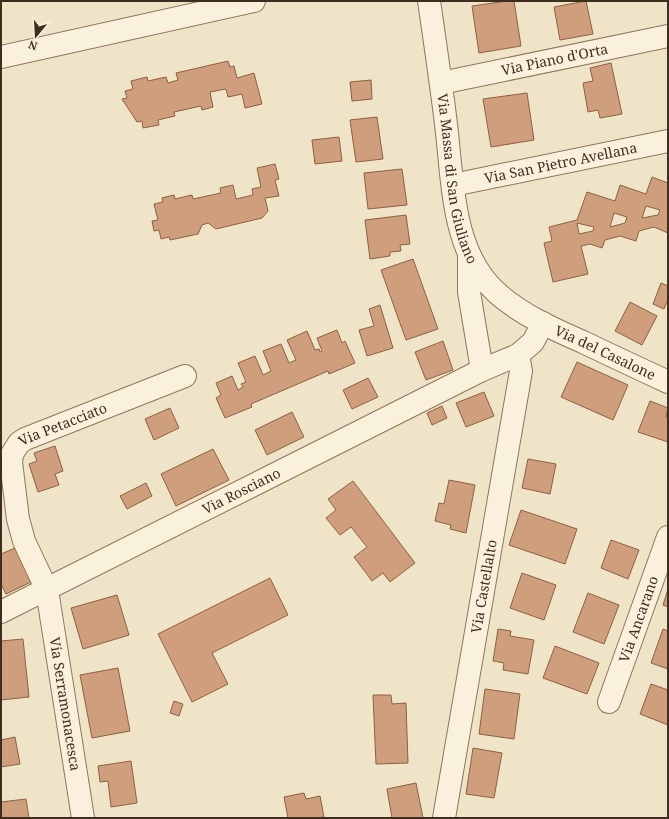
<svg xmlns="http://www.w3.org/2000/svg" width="669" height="819" viewBox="0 0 669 819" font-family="'Noto Serif',serif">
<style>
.building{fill:#cf9f7d;stroke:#8d5f41;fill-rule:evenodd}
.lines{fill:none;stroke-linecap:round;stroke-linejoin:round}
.minor-casing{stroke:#8d765c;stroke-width:24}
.minor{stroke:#faf1dc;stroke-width:22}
.labels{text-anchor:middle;stroke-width:3;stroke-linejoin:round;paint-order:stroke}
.street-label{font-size:14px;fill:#3d2e20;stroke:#f7eed8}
</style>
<rect width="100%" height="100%" fill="#f0e4c8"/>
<!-- building -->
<path class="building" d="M 507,1 L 514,1 L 521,46 L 479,53 L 472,6 Z
M 586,1 L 593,34 L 560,40 L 554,7 Z
M 228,61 L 230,67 L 234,66 L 237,78 L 254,73 L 262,104 L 245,108 L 242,94 L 228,97 L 226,89 L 210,92 L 213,107 L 202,110 L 201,106 L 174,112 L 175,116 L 158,120 L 159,125 L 143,128 L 142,121 L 137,122 L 122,99 L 127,98 L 125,91 L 133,89 L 131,81 L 147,77 L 148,81 L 166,77 L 168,83 L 178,80 L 176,73 Z
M 611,63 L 622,114 L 600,118 L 598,110 L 588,112 L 583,83 L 593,81 L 590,68 Z
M 371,80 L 372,99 L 352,101 L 350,82 Z
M 527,93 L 534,140 L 491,147 L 483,99 Z
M 377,117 L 383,159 L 356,162 L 350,120 Z
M 339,137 L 342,161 L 315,164 L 312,140 Z
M 275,164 L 279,179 L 275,180 L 279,196 L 265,198 L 268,211 L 262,218 L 216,229 L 208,223 L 202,225 L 198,234 L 170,240 L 169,237 L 161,239 L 159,230 L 154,231 L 152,221 L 158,220 L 154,204 L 163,202 L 162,198 L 174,195 L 175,199 L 192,195 L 193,199 L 221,193 L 220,188 L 233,185 L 236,199 L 253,195 L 252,189 L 261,187 L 257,168 Z
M 402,169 L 407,205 L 368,209 L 364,173 Z
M 652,177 L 668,183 L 668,233 L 654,227 L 639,231 L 636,241 L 620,236 L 605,240 L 602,248 L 590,244 L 581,246 L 588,274 L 553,282 L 544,243 L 552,241 L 549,227 L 577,220 L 587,192 L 615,201 L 620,185 L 646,194 ZM 646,206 L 660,210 L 658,215 L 642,218 ZM 614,213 L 627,217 L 625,223 L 610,227 ZM 577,223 L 594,227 L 593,231 L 579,234 Z
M 406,215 L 410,244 L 400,245 L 401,251 L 390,252 L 390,256 L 370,259 L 365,220 Z
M 413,259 L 438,329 L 406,340 L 381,270 Z
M 661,283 L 668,286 L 668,299 L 664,309 L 653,304 Z
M 630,302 L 657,316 L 642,345 L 615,331 Z
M 380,305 L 393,348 L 367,356 L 359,330 L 374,326 L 369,309 Z
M 337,330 L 342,343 L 345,341 L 355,363 L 329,374 L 328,371 L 251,404 L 252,407 L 225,418 L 216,398 L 221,395 L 216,383 L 232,376 L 238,390 L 243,387 L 241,384 L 246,382 L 238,363 L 255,356 L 263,375 L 271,371 L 263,351 L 281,344 L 289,363 L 296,360 L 287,340 L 307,331 L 315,350 L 319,349 L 320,352 L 322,351 L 317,338 Z
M 443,341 L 453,370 L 426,380 L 415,352 Z
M 577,362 L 628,385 L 613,420 L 561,397 Z
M 368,378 L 378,397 L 352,409 L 343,390 Z
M 484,392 L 494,416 L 466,427 L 456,403 Z
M 650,401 L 668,408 L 666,417 L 668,418 L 668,442 L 638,432 Z
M 442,406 L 447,418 L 432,425 L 427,413 Z
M 170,408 L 179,428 L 154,440 L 145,419 Z
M 292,412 L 304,437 L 267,455 L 255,430 Z
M 55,446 L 63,471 L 55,474 L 59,485 L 38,492 L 29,464 L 37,461 L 34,453 Z
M 213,449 L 229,480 L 176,506 L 161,474 Z
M 528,459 L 556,464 L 550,494 L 522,488 Z
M 449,480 L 475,485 L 466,533 L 450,529 L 451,525 L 435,521 L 439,503 L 444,504 Z
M 353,481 L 415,563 L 390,582 L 383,573 L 372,581 L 354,557 L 367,547 L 351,527 L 340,535 L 326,518 L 336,510 L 328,499 Z
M 146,483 L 152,496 L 127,509 L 120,496 Z
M 521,510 L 577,529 L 565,564 L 509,545 Z
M 611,540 L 639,550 L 628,579 L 601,568 Z
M 15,548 L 31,582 L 6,594 L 1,584 L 1,554 Z
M 522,573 L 556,585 L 544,620 L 510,608 Z
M 270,578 L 288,615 L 212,653 L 228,684 L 192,702 L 158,634 Z
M 668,589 L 668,607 L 663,605 Z
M 588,593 L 619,605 L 604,644 L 573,632 Z
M 117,595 L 129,635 L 83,649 L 71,608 Z
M 498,629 L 511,631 L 510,636 L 534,640 L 528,674 L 503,670 L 504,663 L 493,661 Z
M 663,629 L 668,631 L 668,669 L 651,663 Z
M 23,639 L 29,697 L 1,700 L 1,641 Z
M 555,646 L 599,663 L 587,694 L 543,678 Z
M 118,668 L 130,731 L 92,738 L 80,675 Z
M 651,684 L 668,690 L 668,725 L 640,714 Z
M 485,689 L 520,694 L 514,739 L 479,734 Z
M 373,695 L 391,695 L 392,704 L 406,703 L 408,763 L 376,764 Z
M 174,701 L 183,704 L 179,716 L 170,713 Z
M 15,737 L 20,764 L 1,767 L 1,740 Z
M 473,748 L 502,753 L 494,798 L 466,794 Z
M 131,761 L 137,803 L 111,807 L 108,781 L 100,782 L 98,766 Z
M 416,783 L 423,818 L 392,818 L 387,789 Z
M 304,793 L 306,799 L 320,796 L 324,817 L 318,818 L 288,818 L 284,797 Z
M 26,799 L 29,818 L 1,818 L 1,802 Z"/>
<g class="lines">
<!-- minor casing -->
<g class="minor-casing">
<g id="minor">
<path id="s1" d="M 429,1 C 435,42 441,83 446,124 C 453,180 451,252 497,293 C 522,315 553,329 583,342 C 612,356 640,369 668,382"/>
<path d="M 1,57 L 254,1"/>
<path id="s2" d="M 441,83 L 668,36"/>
<path id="s3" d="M 453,185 L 668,141"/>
<path d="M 469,254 L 469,292 L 482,370"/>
<path id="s4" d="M 1,612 L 482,370 L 518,355 L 533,342 L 543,323"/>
<path id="s5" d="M 609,702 L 668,537"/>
<path id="s6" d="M 83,818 L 47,590 L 24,541 L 18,519 L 11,462 L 12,454 L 19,443 L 25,439 L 185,376"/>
<path id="s7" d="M 444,818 L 521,371 L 518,355"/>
</g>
</g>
<!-- minor -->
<use href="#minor" class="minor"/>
</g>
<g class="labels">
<!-- street labels -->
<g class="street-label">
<text dy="5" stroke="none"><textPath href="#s2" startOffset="116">Via Piano d'Orta</textPath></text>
<text dy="5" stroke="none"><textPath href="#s3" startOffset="110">Via San Pietro Avellana</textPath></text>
<text dy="5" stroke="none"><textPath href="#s1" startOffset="180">Via Massa di San Giuliano</textPath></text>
<text dy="5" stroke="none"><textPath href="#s1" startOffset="429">Via del Casalone</textPath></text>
<text dy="5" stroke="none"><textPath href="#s6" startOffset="434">Via Petacciato</textPath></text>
<text dy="5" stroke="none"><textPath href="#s4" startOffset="269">Via Rosciano</textPath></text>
<text dy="5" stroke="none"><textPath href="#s7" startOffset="235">Via Castellalto</textPath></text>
<text dy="5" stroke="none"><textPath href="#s5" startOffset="88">Via Ancarano</textPath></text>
<text transform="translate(65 704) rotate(81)" y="5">Via Serramonacesca</text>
</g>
</g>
<!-- border -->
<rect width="669" height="819" fill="none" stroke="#3d2e20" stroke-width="4"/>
<!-- north arrow -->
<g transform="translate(36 36) rotate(198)" stroke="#f7eed8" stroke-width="3" paint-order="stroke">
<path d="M0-3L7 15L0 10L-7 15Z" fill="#3d2e20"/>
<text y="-6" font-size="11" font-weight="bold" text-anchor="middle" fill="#3d2e20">N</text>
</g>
</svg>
